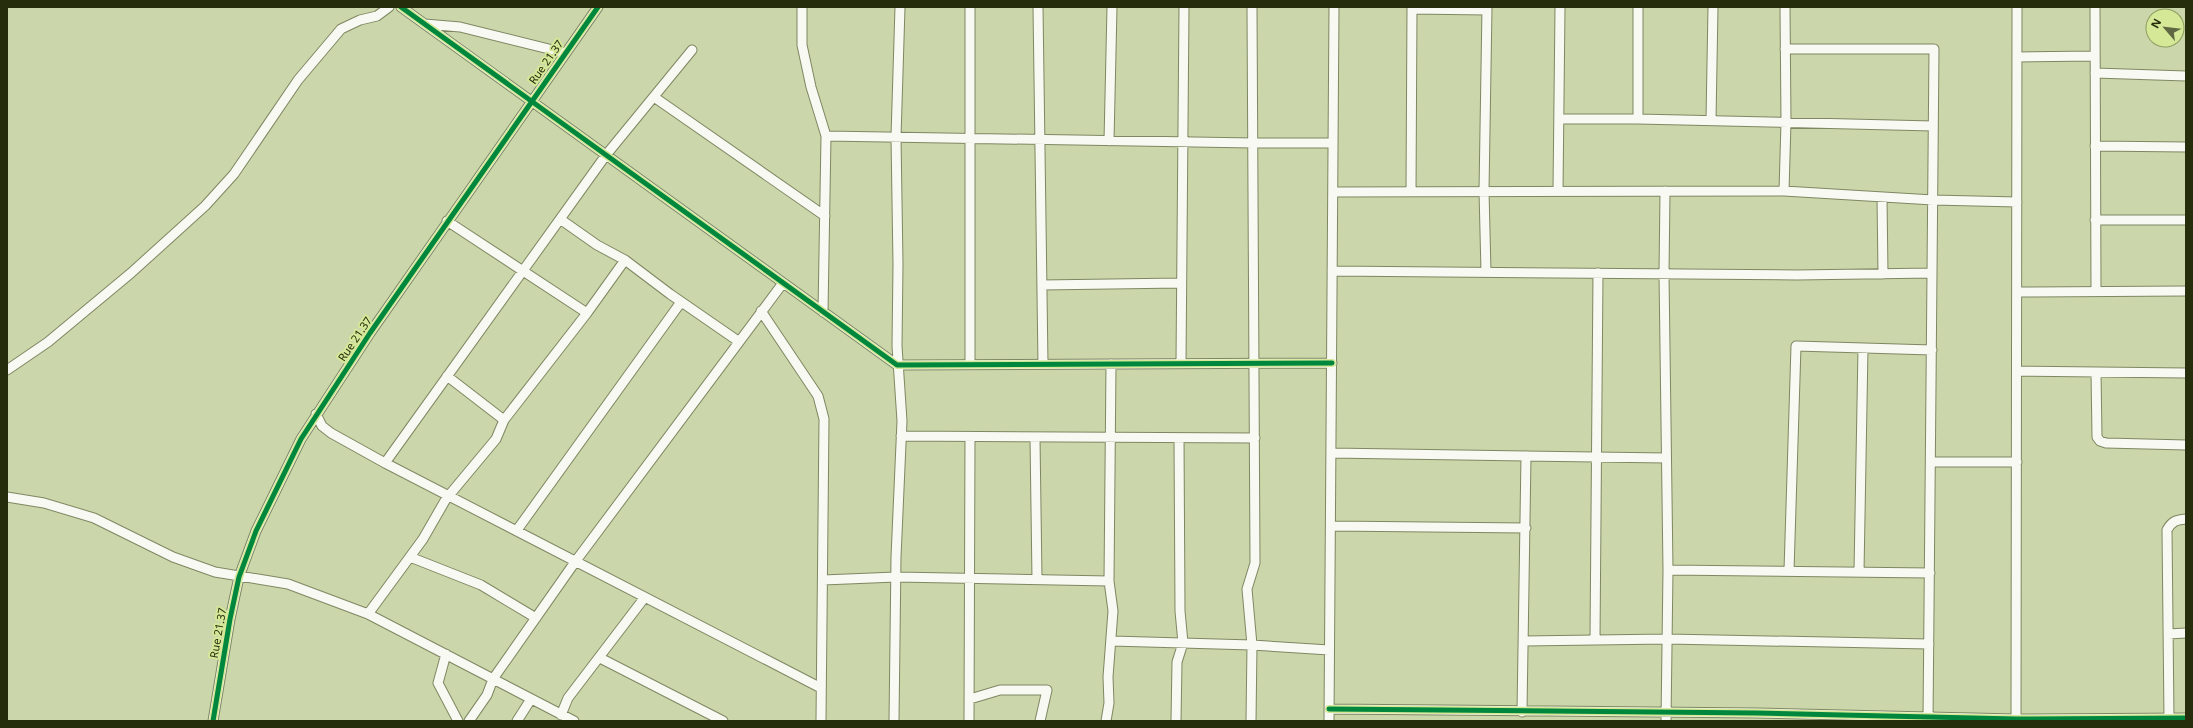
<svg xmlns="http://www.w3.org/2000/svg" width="2193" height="728" viewBox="0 0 2193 728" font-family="'Noto Sans',sans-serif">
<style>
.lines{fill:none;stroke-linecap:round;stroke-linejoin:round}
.minor-casing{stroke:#7f8762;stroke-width:11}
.minor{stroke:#f7f9f2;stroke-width:9}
.cycleway-casing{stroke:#d4e898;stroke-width:8}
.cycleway{stroke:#00873e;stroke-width:5}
.labels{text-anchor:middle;stroke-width:4;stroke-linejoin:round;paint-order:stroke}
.street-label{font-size:11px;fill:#262d0c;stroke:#d4e898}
</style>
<rect width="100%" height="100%" fill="#cbd6aa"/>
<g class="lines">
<!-- minor casing -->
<g class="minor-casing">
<path id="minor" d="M 401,7 L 897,365 L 1332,363
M 802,7 L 802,45 L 811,87 L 826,136 L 823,312
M 970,7 L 970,364
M 1038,7 L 1043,364
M 2095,7 L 2096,291
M 1412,9 L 1487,10
M 425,24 L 460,27 L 565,53
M 1785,49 L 1934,49 L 1928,721
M 2017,57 L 2095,56
M 2095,73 L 2186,76
M 654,97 L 825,216
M 1559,119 L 1638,119 L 1933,126
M 1638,119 L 1638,7
M 1711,120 L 1713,7
M 826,136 L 1253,143 L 1333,143
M 1109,141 L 1112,7
M 2095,146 L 2186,147
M 1411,191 L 1412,7
M 1558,191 L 1560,7
M 1665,191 L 1664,274 L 1668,570 L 1666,721
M 1784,191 L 1786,122 L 1785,7
M 1333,192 L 1784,191 L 1933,200 L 2017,202
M 1882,197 L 1883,274
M 560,219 L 597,245 L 625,260 L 670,294 L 738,341
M 2095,220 L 2186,220
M 447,221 L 587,313
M 1332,271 L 1797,275 L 1932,273
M 1486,272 L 1484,191 L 1487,7
M 1042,285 L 1180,283
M 2017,292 L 2186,291
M 761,311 L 818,396 L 824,419 L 821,721
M 1181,363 L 1184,7
M 7,370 L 48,342 L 131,273 L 205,206 L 234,174 L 298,80 L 341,29 L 360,20 L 377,16 L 389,7
M 2017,371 L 2186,373
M 2096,372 L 2097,437 L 2100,441 L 2106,443 L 2186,445
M 447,376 L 504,420
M 316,414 L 322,426 L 331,433 L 385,463 L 821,688
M 901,436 L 1255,438
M 1035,438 L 1037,579
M 1331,453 L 1666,458
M 1931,462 L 2017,462
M 385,463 L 606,155 L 692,50
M 7,497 L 44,503 L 94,518 L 173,557 L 215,572 L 288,584 L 368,614 L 574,721
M 1331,526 L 1526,528
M 517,530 L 681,302
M 410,557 L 481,585 L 536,618
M 1668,570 L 1930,573
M 1789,571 L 1796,346 L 1932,350
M 1859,572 L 1863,348
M 823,580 L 896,577 L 1109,581
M 368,614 L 423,539 L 446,499 L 496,439 L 504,420 L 587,313 L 625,260
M 2168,634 L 2186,633
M 1595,639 L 1598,273
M 1112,641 L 1252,645 L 1329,650
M 1523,641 L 1667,639 L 1929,644
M 446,654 L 438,683 L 458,721
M 600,658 L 723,721
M 970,699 L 1000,690 L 1047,690 L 1040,721
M 1329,709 L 1757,713 L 2016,719 L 2186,718
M 1522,712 L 1526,456
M 561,715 L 568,698 L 645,597
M 2169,719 L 2167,530 C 2172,521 2176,520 2186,519
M 213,721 L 230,619 L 239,577 L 256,531 L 301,439 L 370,333 L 598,7
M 469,721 L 487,695 L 493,679 L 575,562 L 783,283
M 517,721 L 531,699
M 894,721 L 896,557 L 902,421 L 897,346 L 898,264 L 896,137 L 900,7
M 969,721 L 970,437
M 1106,721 L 1109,703 L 1108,677 L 1113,611 L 1109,581 L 1111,364
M 1176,721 L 1177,662 L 1183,643 L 1180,611 L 1179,438
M 1251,721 L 1252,645 L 1247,589 L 1255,563 L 1252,7
M 1329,721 L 1334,7
M 2016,721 L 2017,7"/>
</g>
<!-- minor -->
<use href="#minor" class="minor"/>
<!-- cycleway casing -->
<g class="cycleway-casing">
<path id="cycleway" d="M 401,7 L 897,365 L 1332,363
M 1329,709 L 1757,713 L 2016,719 L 2186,718
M 213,721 L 230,619 L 239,577 L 256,531 L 301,439 L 370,333 L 598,7"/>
</g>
<!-- cycleway -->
<use href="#cycleway" class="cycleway"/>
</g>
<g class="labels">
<!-- street labels -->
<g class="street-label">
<text transform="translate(546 62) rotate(-55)" y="4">Rue 21.37</text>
<text transform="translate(355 339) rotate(-56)" y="4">Rue 21.37</text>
<text transform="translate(218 633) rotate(-80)" y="4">Rue 21.37</text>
</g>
</g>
<!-- border -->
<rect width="2193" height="728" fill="none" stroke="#262d0c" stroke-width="16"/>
<!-- north arrow -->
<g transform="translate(2165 28) rotate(298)"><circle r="19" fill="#d4e898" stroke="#8e9d60"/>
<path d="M0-3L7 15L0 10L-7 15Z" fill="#606843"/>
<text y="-6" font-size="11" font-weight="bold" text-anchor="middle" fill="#262d0c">N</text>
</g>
</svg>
